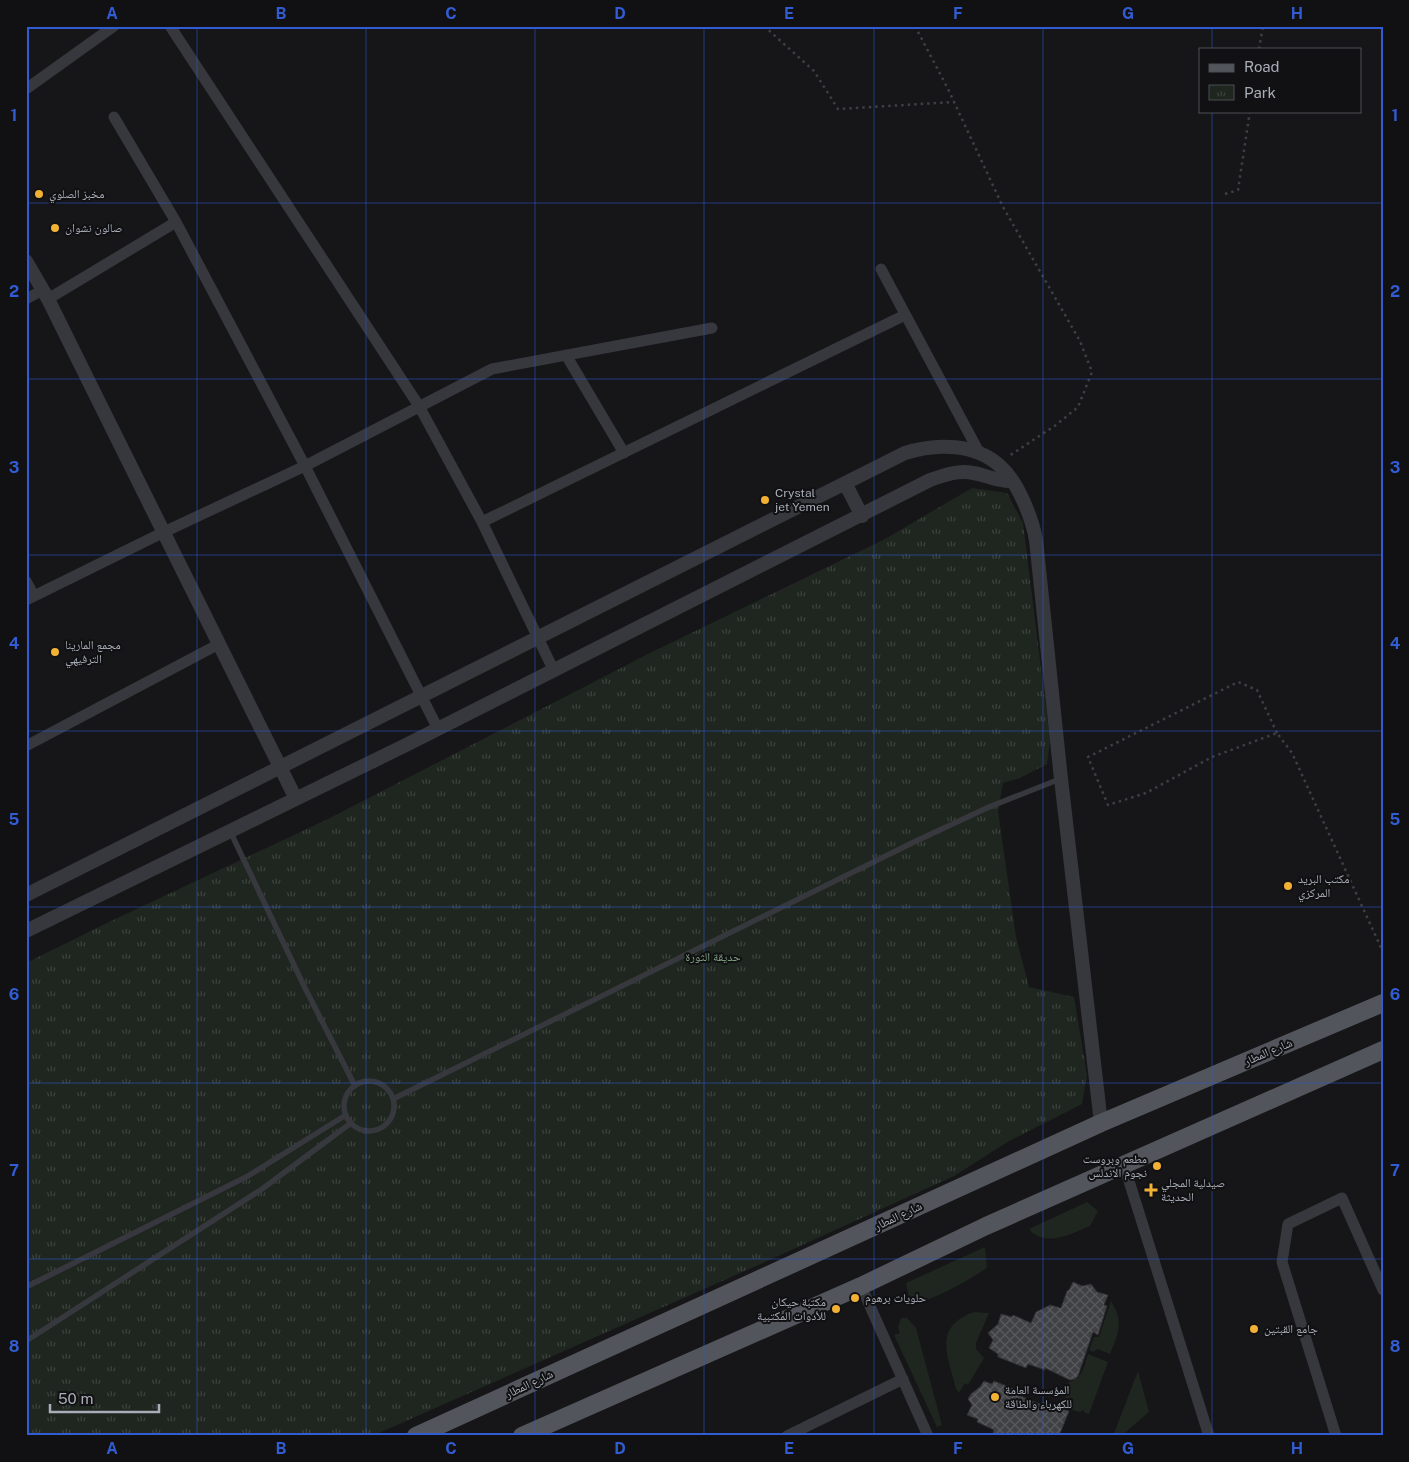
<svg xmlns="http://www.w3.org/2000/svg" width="1409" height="1462" viewBox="0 0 1409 1462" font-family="'Public Sans','Noto Naskh Arabic',sans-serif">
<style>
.grass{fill:#1e261f}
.park{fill:url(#park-tufts)}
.building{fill:url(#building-cross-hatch);stroke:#303034}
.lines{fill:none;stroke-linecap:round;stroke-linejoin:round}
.path{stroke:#3d3f44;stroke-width:2.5;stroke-dasharray:2.5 4;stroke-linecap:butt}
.service{stroke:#37383d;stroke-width:5.5}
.minor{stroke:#37383d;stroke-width:11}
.tertiary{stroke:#37383d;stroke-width:14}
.primary{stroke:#53555c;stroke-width:18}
.grid{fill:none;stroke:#325cd3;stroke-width:1;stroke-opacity:0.55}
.poi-dot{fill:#f2b134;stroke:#111113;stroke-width:2}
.labels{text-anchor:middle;stroke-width:4;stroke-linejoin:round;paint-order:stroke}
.poi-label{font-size:12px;fill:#a8adb8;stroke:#111113;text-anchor:start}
.park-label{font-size:12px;fill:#7fa381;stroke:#111113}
.street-label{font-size:12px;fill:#a8adb8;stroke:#111113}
.neatline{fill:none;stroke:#325cd3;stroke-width:2}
.grid-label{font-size:16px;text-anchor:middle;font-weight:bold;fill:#325cd3}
</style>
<defs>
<pattern id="park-tufts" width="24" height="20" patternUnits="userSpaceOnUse" patternTransform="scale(1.25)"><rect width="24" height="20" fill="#1e261f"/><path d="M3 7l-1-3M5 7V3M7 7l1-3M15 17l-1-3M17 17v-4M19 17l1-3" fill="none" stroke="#3c433d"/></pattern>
<pattern id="building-cross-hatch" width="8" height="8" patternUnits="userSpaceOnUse" patternTransform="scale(1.25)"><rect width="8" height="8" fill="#404145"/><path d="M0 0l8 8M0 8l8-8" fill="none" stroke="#595a5e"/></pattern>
</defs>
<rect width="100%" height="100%" fill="#161618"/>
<!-- grass -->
<path class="grass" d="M 1087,1202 L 1098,1211 L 1090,1226 C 1071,1234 1045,1248 1029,1229 Z
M 985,1247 L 987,1268 C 975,1276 935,1300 921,1301 C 917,1301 912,1299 909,1298 L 906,1283 Z
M 1111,1301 C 1124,1322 1119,1332 1110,1354 L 1098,1349 L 1093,1352 L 1089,1350 L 1094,1337 L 1099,1337 Z
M 974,1312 L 989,1313 L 976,1343 L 976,1349 L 984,1358 L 968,1385 L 965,1383 L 959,1393 L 956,1389 C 948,1356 932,1327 974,1312 Z
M 901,1318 L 907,1318 L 916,1328 L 942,1425 L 937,1427 L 894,1335 L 900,1333 L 898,1327 Z
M 1088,1354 L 1108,1362 L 1089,1414 L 1085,1413 L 1083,1410 L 1080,1412 L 1069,1409 L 1065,1400 L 1069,1382 C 1083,1378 1084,1366 1088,1354 Z
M 1138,1371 L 1149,1412 L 1121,1436 L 1113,1436 Z"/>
<!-- park -->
<path class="park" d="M 972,488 L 1007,493 L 1023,523 L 1050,741 L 1047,764 L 1020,778 L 1003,783 L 998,811 L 1016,937 L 1029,987 L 1074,997 L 1087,1075 L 1082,1104 L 1009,1141 L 954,1176 L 765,1262 L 372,1436 L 26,1436 L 26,963 L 109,922 L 328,819 L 650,653 L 885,539 Z"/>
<!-- building -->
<path class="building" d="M 1073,1282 L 1082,1286 L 1091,1284 L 1097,1292 L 1108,1295 L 1104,1305 L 1107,1306 L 1098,1335 L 1093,1332 L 1078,1376 L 1075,1379 L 1070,1380 L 1045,1368 L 1045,1370 L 1028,1364 L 1026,1368 L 998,1357 L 998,1354 L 989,1348 L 993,1340 L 988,1333 L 998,1324 L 1001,1314 L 1012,1317 L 1013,1315 L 1031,1323 L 1036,1312 L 1050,1305 L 1061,1308 L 1067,1291 L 1069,1290 Z
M 984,1381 L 992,1384 L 994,1381 L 1019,1391 L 1018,1395 L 1042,1405 L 1043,1402 L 1069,1411 L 1059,1436 L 992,1436 L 994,1430 L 977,1422 L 978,1419 L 967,1415 L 972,1405 L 968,1399 L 971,1394 L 980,1387 Z"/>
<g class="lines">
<!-- path -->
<path class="path" d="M 764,26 L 814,71 L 838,109 L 954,102
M 915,26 L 948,89 L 1003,207 L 1080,341 L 1092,372 L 1078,407 L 1056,425 L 1009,456
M 1259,49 L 1263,26
M 1225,194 L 1238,190 L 1250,111
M 1277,733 L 1257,690 L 1238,682 L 1088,757 L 1108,805 L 1146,793 L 1212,757 L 1277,733 L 1292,753 L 1383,952"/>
<!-- service -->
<path class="service" d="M 230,831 L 305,988 L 355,1086
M344 1106a25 25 0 1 1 50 0a25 25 0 1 1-50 0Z
M 393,1099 L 914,842 L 989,807 L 1060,779
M 26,1287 L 248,1176 L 346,1115
M 26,1341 L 262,1189 L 351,1123"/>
<!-- minor -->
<path class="minor" d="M 170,26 L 419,406 L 482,522 L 554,671
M 26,89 L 114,26
M 114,117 L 176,222 L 305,466 L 438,729
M 881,269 L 980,454
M 26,299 L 43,290
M 48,299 L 176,222
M 566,355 L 624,453
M 482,522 L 905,315
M 26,581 L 34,596
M 26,600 L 164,532 L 305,466 L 492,369 L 712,328
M 26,746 L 219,644
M 1124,1165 L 1209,1436
M 861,1286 L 928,1436
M 787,1436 L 903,1379
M 1336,1436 L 1282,1262 L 1288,1224 L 1342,1198 L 1383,1290"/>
<!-- tertiary -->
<path class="tertiary" d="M 26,261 L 48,299 L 94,392 L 296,799
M 845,483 L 862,516
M 26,895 L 905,453 C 936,443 976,443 1001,467 C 1018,482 1032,518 1036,540 L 1061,779 L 1101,1123
M 26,931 L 408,744 L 930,480 C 944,475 958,470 973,473 C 987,475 997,482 1012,481"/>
<!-- primary -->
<path class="primary" d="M 416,1436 L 1101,1123 L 1383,1003
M 522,1436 L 861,1286 L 986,1226 L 1383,1050"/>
</g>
<!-- grid -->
<path class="grid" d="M 197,26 L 197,1436M 366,26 L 366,1436M 535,26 L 535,1436M 704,26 L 704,1436M 874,26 L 874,1436M 1043,26 L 1043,1436M 1212,26 L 1212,49M 1212,111 L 1212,1436M 26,203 L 1383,203M 26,379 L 1383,379M 26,555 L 1383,555M 26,731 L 1383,731M 26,907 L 1383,907M 26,1083 L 1383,1083M 26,1259 L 1383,1259"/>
<!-- markers -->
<g class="poi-dot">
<circle cx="39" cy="194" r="5"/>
<circle cx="55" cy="228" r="5"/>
<circle cx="765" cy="500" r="5"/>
<circle cx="55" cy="652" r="5"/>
<circle cx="1288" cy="886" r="5"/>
<circle cx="1157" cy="1166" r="5"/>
<path d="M1148.5 1182.5h5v5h5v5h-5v5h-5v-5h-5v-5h5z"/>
<circle cx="855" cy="1298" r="5"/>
<circle cx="836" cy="1309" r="5"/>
<circle cx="1254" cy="1329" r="5"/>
<circle cx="995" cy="1397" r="5"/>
</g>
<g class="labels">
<!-- poi labels -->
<g class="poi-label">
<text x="49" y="198">مخبز الصلوي</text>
<text x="65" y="232">صالون نشوان</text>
<text x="775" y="497">Crystal<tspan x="775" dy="14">jet Yemen</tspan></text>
<text x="65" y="649">مجمع المارينا<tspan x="65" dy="14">الترفيهي</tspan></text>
<text x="1298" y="883">مكتب البريد<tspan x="1298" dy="14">المركزي</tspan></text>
<text x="1147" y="1163" text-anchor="end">مطعم وبروست<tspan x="1147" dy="14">نجوم الاندلس</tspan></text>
<text x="1161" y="1187">صيدلية المجلي<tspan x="1161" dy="14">الحديثة</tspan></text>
<text x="865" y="1302">حلويات برهوم</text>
<text x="826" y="1306" text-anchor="end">مكتبة حيكان<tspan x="826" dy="14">للأدوات المكتبية</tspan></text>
<text x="1264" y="1333">جامع القبتين</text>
<text x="1005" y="1394">المؤسسة العامة<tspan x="1005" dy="14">للكهرباء والطاقة</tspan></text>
</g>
<!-- park labels -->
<g class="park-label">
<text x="713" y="961">حديقة الثورة</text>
</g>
<!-- street labels -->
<g class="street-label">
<text transform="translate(1268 1052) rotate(-23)" y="4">شارع المطار</text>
<text transform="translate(898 1216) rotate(-25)" y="4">شارع المطار</text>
<text transform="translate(529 1384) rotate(-25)" y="4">شارع المطار</text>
</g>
</g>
<!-- border -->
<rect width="1409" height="1462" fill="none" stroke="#111113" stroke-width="55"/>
<!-- legend -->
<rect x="1199" y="48" width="162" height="65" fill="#111113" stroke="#4d4f55"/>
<rect x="1209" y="64" width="25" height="8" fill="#53555c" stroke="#4d4f55"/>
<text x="1244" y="72" font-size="15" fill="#a8adb8">Road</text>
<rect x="1209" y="85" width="25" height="15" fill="url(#park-tufts)" stroke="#4d4f55"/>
<text x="1244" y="98" font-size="15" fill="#a8adb8">Park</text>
<!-- scale -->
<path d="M50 1404v8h109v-8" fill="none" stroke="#a8adb8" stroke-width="2.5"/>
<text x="58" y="1404" font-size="15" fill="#a8adb8" stroke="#111113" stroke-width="4" paint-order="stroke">50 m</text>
<rect x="28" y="28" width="1354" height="1406" class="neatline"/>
<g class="grid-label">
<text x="112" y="19">A</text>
<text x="281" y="19">B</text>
<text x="451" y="19">C</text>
<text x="620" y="19">D</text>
<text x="789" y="19">E</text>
<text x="958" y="19">F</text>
<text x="1128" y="19">G</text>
<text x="1297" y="19">H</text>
<text x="14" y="121">1</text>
<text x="1395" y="121">1</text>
<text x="14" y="297">2</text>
<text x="1395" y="297">2</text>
<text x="14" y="473">3</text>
<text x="1395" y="473">3</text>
<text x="14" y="649">4</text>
<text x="1395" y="649">4</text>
<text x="14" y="825">5</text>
<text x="1395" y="825">5</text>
<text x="14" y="1000">6</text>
<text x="1395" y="1000">6</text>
<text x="14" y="1176">7</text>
<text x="1395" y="1176">7</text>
<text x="14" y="1352">8</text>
<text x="1395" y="1352">8</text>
<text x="112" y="1454">A</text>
<text x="281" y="1454">B</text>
<text x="451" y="1454">C</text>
<text x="620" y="1454">D</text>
<text x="789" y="1454">E</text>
<text x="958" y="1454">F</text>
<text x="1128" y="1454">G</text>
<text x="1297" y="1454">H</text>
</g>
</svg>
